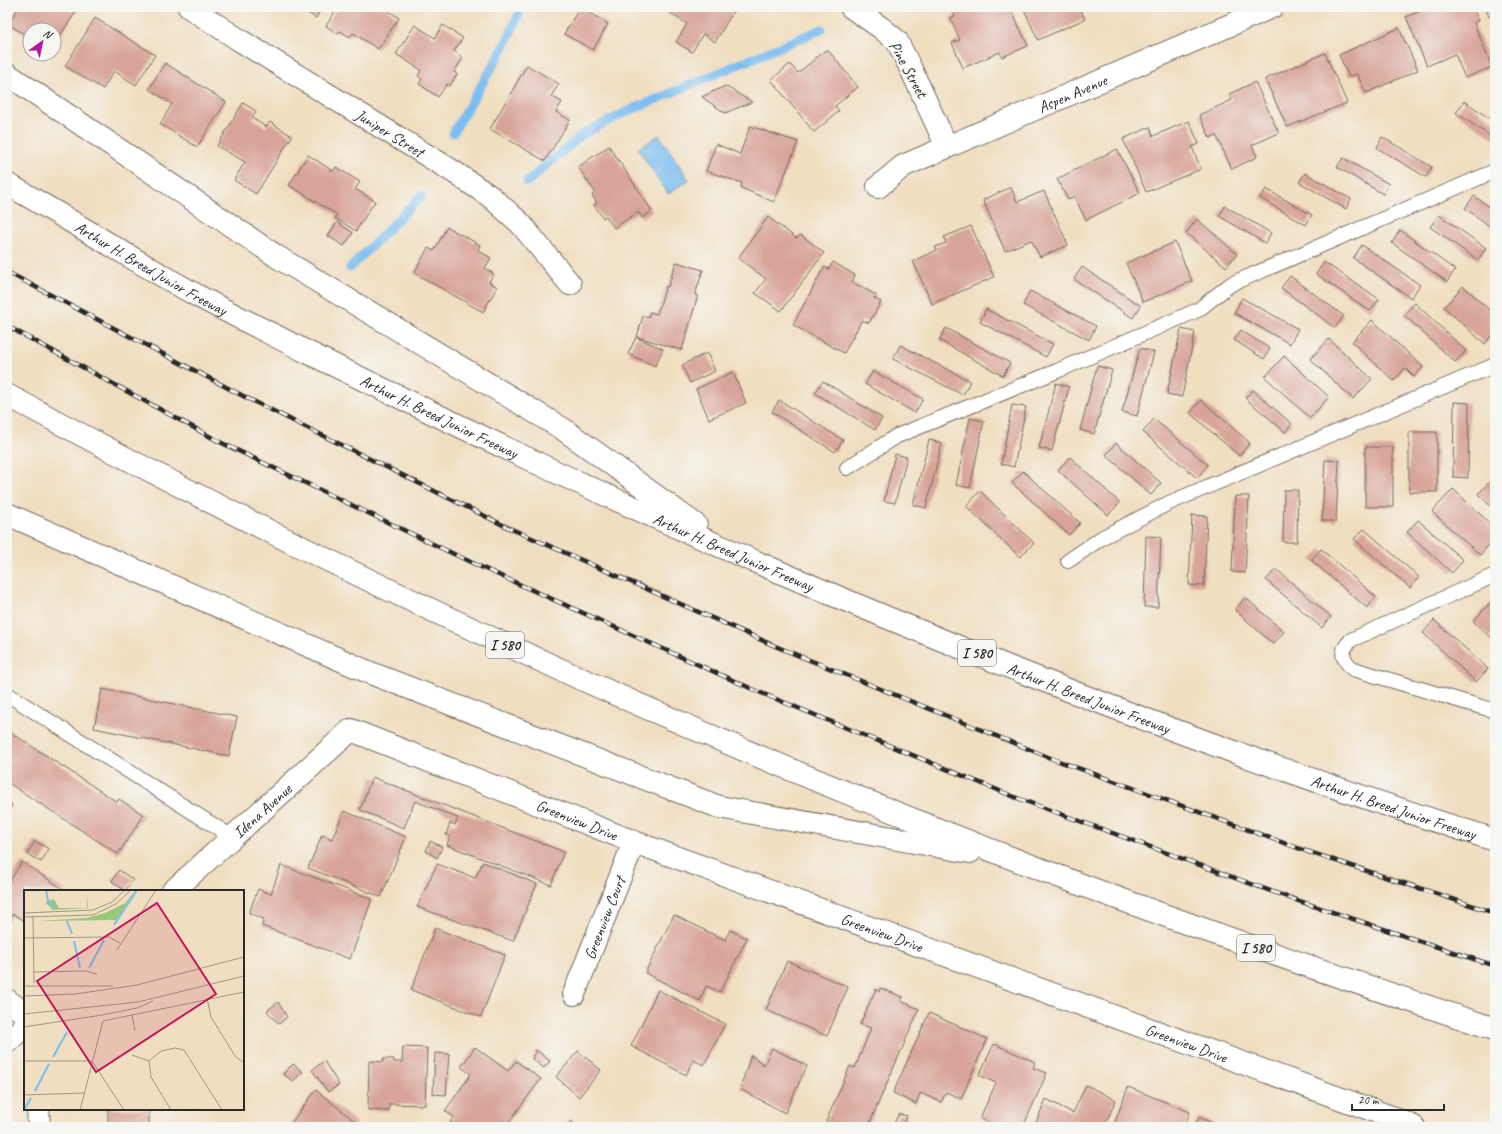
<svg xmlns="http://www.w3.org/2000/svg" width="1502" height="1134" viewBox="0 0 1502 1134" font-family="Caveat,sans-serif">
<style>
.water{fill:#7abdf0;stroke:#52748e}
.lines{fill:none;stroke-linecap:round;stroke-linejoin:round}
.stream{stroke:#7abdf0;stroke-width:9}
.building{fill:#d8a499}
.service-casing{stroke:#706a5f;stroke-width:16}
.minor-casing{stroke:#706a5f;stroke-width:24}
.motorway-casing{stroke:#706a5f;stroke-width:24}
.service{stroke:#fff;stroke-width:14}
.minor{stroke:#fff;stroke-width:22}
.motorway{stroke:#fff;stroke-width:22}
.rail-casing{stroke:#2b2b2b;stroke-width:4.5}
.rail{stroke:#f6f6f2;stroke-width:3;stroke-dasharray:9;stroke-linecap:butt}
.labels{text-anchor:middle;stroke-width:3;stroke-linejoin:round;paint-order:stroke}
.shield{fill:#f6f6f2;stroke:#686867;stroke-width:1}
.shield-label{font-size:15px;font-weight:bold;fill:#2b2b2b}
.street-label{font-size:16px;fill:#2b2b2b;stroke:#f6f6f2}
.inset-river{fill:none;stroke:#7abdf0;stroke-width:2}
.inset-road{fill:none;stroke:#a19684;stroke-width:1}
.view{fill:#c2185b;fill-opacity:0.15;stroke:#c2185b;stroke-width:2}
.inset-edge{fill:none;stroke:#2b2b2b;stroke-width:2}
</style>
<rect width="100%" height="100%" fill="#f6f6f2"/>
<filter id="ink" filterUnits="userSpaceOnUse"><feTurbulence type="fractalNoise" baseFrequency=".025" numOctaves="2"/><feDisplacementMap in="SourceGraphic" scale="8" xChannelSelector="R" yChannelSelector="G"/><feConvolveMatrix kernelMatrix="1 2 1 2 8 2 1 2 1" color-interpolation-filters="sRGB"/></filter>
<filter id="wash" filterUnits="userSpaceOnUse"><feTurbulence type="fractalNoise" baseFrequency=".012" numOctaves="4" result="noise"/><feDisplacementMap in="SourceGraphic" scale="16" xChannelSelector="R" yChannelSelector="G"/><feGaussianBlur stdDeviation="0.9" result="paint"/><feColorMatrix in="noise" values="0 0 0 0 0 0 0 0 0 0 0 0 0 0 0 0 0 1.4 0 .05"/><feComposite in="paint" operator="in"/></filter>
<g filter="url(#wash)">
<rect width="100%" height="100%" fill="#f0dec0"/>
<!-- water -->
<path class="water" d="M 659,135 L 689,180 L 668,194 L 638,149 Z"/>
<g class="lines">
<!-- stream -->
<path class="stream" d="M 453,133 L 505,45 L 522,7
M 527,182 L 583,134 L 624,113 L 822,29
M 350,268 L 421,196"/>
</g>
<g id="blocks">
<!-- building -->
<path class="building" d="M 19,7 L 79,7 L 54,45 L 54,30 L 30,30 L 30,38 L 8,24 Z
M 304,7 L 322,7 L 316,18 L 303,10 Z
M 338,7 L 386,7 L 385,8 L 399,18 L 378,49 L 353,33 L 350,37 L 340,31 L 338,34 L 326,26 Z
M 580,7 L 608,24 L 593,50 L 564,34 Z
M 669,7 L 736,7 L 715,42 L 703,34 L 692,52 L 676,42 L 687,24 L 667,11 Z
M 950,7 L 1010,7 L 1028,46 L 1002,57 L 1000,52 L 963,68 L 952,43 L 960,40 L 950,18 L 955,16 Z
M 1023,7 L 1084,7 L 1080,9 L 1085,19 L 1038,40 Z
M 1430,7 L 1432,7 L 1434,12 L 1447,7 L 1472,7 L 1479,21 L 1474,23 L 1492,67 L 1465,78 L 1455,54 L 1427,66 L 1406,17 Z
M 1485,7 L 1495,7 L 1495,14 L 1489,17 Z
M 95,18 L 155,55 L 136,85 L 114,71 L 103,89 L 65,66 Z
M 415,25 L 435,38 L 443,25 L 463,38 L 454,51 L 463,58 L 454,72 L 457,74 L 450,86 L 447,84 L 438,97 L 419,84 L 422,79 L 418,76 L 421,70 L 396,54 Z
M 1399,28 L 1418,70 L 1366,93 L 1357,74 L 1349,77 L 1339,55 Z
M 827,49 L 858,87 L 835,106 L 839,111 L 814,132 L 771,80 L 790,64 L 798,73 Z
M 1325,53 L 1347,103 L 1287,127 L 1265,79 Z
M 165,63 L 226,102 L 197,147 L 160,124 L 172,104 L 149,89 Z
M 527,65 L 559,84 L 551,96 L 562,102 L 556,112 L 570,120 L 545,161 L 490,129 Z
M 1255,82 L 1279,133 L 1252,145 L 1257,157 L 1232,169 L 1216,135 L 1210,138 L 1199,115 L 1232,100 L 1229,94 Z
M 725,86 L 752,102 L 725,113 L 702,97 Z
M 1464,101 L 1495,122 L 1495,139 L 1456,113 Z
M 243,103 L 256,111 L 252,118 L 266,127 L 270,122 L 292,136 L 256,194 L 234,180 L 245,162 L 217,146 Z
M 1189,121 L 1199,144 L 1192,147 L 1201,169 L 1146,192 L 1123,139 L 1150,127 L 1153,136 Z
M 750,126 L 798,142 L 774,202 L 741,188 L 742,183 L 706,171 L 716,144 L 740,154 Z
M 1382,137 L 1432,167 L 1426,177 L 1377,148 Z
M 609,146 L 652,211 L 642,218 L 638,212 L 614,228 L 606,216 L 603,218 L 594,205 L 597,203 L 592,195 L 595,192 L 578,167 Z
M 1117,149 L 1140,193 L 1086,220 L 1074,196 L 1068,200 L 1057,179 Z
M 308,155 L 333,171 L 336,167 L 360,182 L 355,189 L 375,201 L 356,231 L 335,218 L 337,215 L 289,185 Z
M 1343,158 L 1389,184 L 1383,194 L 1337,167 Z
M 1305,173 L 1351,199 L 1346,209 L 1299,182 Z
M 1011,187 L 1017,202 L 1044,191 L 1068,245 L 1040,257 L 1031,240 L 1005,251 L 983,200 Z
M 1266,189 L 1312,215 L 1306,225 L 1260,198 Z
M 1474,196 L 1495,211 L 1495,230 L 1465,208 Z
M 1225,206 L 1271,233 L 1265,243 L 1219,216 Z
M 1439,215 L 1486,248 L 1478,260 L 1430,227 Z
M 768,217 L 796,238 L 801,235 L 824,253 L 781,311 L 755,293 L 766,279 L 738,258 Z
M 1197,219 L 1237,254 L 1226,267 L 1186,233 Z
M 337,222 L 353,233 L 344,246 L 328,236 Z
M 971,226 L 994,277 L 932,304 L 913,261 L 937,250 L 935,247 L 946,243 L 944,237 Z
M 447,227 L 480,245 L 478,250 L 491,258 L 485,268 L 494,274 L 489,282 L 497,287 L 483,312 L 414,273 L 428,248 L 434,251 Z
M 1400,230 L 1455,270 L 1447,282 L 1392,243 Z
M 1175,242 L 1192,281 L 1143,302 L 1126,263 Z
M 1362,245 L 1420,285 L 1411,298 L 1353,258 Z
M 676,262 L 703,270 L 695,295 L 698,295 L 682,350 L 637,337 L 643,316 L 648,318 L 650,312 L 657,314 L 666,286 L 668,287 Z
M 833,262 L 855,275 L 852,282 L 876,295 L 874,298 L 881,302 L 869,323 L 862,320 L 844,353 L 793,325 L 824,267 L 829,269 Z
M 1324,262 L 1379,299 L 1370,311 L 1316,274 Z
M 1082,267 L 1141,306 L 1133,318 L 1074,279 Z
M 1290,276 L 1344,316 L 1335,328 L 1281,288 Z
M 1463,286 L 1495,315 L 1495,339 L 1491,336 L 1485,344 L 1444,307 Z
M 1030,291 L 1096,326 L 1089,340 L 1023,305 Z
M 1242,298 L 1298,329 L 1290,344 L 1234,313 Z
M 1415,303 L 1466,351 L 1455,362 L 1404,315 Z
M 986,309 L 1053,344 L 1046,357 L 980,322 Z
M 1372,320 L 1423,367 L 1414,377 L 1405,368 L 1394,381 L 1352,342 Z
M 946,328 L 1010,363 L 1003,376 L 939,340 Z
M 1181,329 L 1195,332 L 1182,397 L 1167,394 Z
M 1241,330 L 1270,349 L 1264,359 L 1234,340 Z
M 636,337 L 663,349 L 655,366 L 628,354 Z
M 1329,339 L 1372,379 L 1353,399 L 1310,359 Z
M 900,345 L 970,381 L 963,395 L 893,359 Z
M 1140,348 L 1154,352 L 1137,416 L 1122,412 Z
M 707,353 L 715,371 L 690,383 L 682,365 Z
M 1284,356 L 1329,397 L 1310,418 L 1265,377 Z
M 1097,366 L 1112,370 L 1094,434 L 1080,430 Z
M 873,371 L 923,399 L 915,413 L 865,384 Z
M 733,372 L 746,403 L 709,419 L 696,389 Z
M 823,381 L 882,418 L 875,430 L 815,393 Z
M 1056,383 L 1069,387 L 1052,451 L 1039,448 Z
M 1253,390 L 1292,424 L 1285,432 L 1245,398 Z
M 779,400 L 843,440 L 835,452 L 772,412 Z
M 1201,400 L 1250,443 L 1239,456 L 1190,413 Z
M 1454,402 L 1469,403 L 1468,478 L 1453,477 Z
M 1012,405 L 1026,407 L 1014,467 L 1001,464 Z
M 970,418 L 984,421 L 970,488 L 956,485 Z
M 1154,419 L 1208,465 L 1197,478 L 1143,432 Z
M 1409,432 L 1437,432 L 1437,492 L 1409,492 Z
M 929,440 L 942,443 L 926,508 L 913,505 Z
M 1116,443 L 1161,483 L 1151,495 L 1106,455 Z
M 1365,447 L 1393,447 L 1393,507 L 1365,507 Z
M 895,454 L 907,457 L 895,503 L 884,501 Z
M 1070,457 L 1120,503 L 1108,515 L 1058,470 Z
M 1325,460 L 1339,461 L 1336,521 L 1322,521 Z
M 1023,471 L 1080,523 L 1069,535 L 1012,483 Z
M 1495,476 L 1495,510 L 1478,494 Z
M 1453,489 L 1495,528 L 1495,538 L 1480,555 L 1432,512 Z
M 1284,490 L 1298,490 L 1297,542 L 1283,542 Z
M 980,491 L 1034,543 L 1020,557 L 966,506 Z
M 1235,496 L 1249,496 L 1245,573 L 1232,572 Z
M 1192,515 L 1207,516 L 1204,586 L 1189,585 Z
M 1418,520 L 1463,560 L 1452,573 L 1407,532 Z
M 1364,529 L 1419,577 L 1410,588 L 1354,539 Z
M 1146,536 L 1161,537 L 1158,607 L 1144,607 Z
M 1321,549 L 1376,597 L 1367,608 L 1311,560 Z
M 1276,569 L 1331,617 L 1322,628 L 1266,580 Z
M 1245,597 L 1284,632 L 1273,644 L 1235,610 Z
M 1494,599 L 1495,600 L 1495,641 L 1473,621 Z
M 1434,620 L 1488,669 L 1476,682 L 1423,633 Z
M 102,689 L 237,717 L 229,756 L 94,728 Z
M 7,730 L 117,802 L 119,799 L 144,815 L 118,854 L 7,782 Z
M 372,777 L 564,852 L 551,885 L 447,845 L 450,836 L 446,835 L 450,823 L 455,825 L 458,818 L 415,801 L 404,828 L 360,810 Z
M 7,802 L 12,805 L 7,813 Z
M 344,811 L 406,837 L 381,897 L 308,868 L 322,835 L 332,839 Z
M 35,841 L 49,849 L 41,862 L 27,854 Z
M 430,841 L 442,847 L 437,858 L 426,851 Z
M 22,862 L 66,891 L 25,891 L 25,921 L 13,914 L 7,924 L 7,885 Z
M 483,862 L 537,884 L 513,941 L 417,907 L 437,864 L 475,878 Z
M 281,865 L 372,899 L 350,959 L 262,926 L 264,919 L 249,913 L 258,889 L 271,894 Z
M 119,870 L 133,880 L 125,891 L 112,881 Z
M 674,915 L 725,940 L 730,930 L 747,938 L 720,992 L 706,986 L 700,1001 L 645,973 Z
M 435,928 L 505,955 L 481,1017 L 411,990 Z
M 787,961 L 848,987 L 827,1036 L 766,1010 Z
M 880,988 L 903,997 L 901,1001 L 919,1009 L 868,1127 L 836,1127 L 826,1122 L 850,1066 L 855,1068 L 871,1028 L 860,1024 L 876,989 L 879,992 Z
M 658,990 L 725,1024 L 704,1065 L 693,1060 L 686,1075 L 631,1046 Z
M 278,1002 L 287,1017 L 279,1024 L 267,1011 Z
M 929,1013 L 987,1039 L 961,1099 L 946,1092 L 941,1102 L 920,1093 L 916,1104 L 893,1093 Z
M 994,1044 L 1035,1062 L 1033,1068 L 1047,1073 L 1023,1127 L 998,1127 L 980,1118 L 996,1083 L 979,1075 Z
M 403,1047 L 427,1048 L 425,1105 L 389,1104 L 389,1111 L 368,1110 L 369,1061 L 383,1062 L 383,1059 L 394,1059 L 394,1062 L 402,1062 Z
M 475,1047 L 508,1071 L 516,1061 L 541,1079 L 505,1127 L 468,1127 L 465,1124 L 462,1127 L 457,1127 L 450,1122 L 454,1117 L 445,1111 L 471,1074 L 461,1067 Z
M 772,1048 L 807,1066 L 785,1113 L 740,1089 L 751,1055 L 764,1065 Z
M 536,1050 L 550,1061 L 544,1068 L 532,1059 Z
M 578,1051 L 601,1070 L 579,1097 L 556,1077 Z
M 435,1053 L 449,1054 L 446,1095 L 433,1094 Z
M 324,1061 L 339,1085 L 328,1092 L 312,1070 Z
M 293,1064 L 303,1072 L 293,1081 L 283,1074 Z
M 1086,1085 L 1116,1100 L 1104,1127 L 1034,1127 L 1046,1099 L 1073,1113 Z
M 1128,1087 L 1190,1112 L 1184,1127 L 1113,1127 Z
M 316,1090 L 357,1123 L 353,1127 L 288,1127 Z
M 108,1109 L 149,1109 L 149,1127 L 108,1127 Z
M 899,1114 L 907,1116 L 902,1127 L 892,1127 Z
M 1199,1117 L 1221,1127 L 1194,1127 Z
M 572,1121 L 576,1127 L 562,1127 Z"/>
</g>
</g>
<g filter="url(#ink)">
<use href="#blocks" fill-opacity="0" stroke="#706a5f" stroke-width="1"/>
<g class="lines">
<!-- service casing -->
<g class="service-casing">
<path id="service" d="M 847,468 L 897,436 L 1057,371 L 1198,310 L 1231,284 L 1495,171
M 1068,561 L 1103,537 L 1169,503 L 1495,365
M 1495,575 L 1351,640 C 1339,652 1342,659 1353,669 L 1495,711
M 7,694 L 232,837"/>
</g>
<!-- minor casing -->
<g class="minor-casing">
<g id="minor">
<path id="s1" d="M 189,7 L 241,41 L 454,172 L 491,197 L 520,223 L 570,284"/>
<path d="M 851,7 L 880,27 L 897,41 L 910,67 L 947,147"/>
<path id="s2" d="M 878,187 L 903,166 L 1272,7"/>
<path id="s3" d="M 173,891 L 351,730 L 634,842 L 1394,1118 L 1414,1127"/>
<path id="s4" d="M 574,994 L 634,842"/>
<path d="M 7,1000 L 25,1014"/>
<path d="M 7,1042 L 25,1026"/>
<path d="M 38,1109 L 39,1127"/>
</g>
</g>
<!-- motorway casing -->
<g class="motorway-casing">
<g id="motorway">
<path d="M 7,74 L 276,256 L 563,429 L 696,525"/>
<path id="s5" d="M 7,184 C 71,220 133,260 198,296 C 233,315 270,333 307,352 C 390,393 474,433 558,473 C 862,614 1175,739 1495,840"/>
<path d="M 7,395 C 334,572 672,728 1019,861 C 1176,922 1335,976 1495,1029"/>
<path d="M 7,514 L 373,674 L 719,807 L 970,852"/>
</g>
</g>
<!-- service -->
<use href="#service" class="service"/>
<!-- minor -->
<use href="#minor" class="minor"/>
<!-- motorway -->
<use href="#motorway" class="motorway"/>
<!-- rail casing -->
<g class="rail-casing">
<path id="rail" d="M 7,272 L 247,398 L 507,527 L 775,646 L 1053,759 L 1306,851 L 1495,913
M 7,326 L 220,442 L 483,568 L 759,692 L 1017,798 L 1287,897 L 1495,966"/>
</g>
<!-- rail -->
<use href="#rail" class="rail"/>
</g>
</g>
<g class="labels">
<!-- shield labels -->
<g class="shield">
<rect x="486" y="632" width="38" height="26" rx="3"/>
<rect x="958" y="640" width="38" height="26" rx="3"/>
<rect x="1237" y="935" width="38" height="26" rx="3"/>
</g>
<g class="shield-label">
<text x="505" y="650">I 580</text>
<text x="977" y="658">I 580</text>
<text x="1256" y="953">I 580</text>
</g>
<!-- street labels -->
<g class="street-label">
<text transform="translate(909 69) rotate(61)" y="6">Pine Street</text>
<text dy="6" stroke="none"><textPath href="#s2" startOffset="217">Aspen Avenue</textPath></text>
<text dy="6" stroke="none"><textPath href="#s1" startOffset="237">Juniper Street</textPath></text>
<text dy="6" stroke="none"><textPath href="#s5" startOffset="167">Arthur H. Breed Junior Freeway</textPath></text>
<text dy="6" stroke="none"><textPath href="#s5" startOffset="491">Arthur H. Breed Junior Freeway</textPath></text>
<text dy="6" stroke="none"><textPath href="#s5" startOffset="815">Arthur H. Breed Junior Freeway</textPath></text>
<text dy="6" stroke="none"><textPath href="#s5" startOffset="1199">Arthur H. Breed Junior Freeway</textPath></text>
<text dy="6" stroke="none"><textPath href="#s5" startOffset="1523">Arthur H. Breed Junior Freeway</textPath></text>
<text dy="6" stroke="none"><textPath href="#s3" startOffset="120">Idena Avenue</textPath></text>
<text dy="6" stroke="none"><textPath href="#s3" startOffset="483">Greenview Drive</textPath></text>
<text dy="6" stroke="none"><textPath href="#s4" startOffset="82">Greenview Court</textPath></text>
<text dy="6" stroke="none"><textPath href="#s3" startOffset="808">Greenview Drive</textPath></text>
<text dy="6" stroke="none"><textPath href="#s3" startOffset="1132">Greenview Drive</textPath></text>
</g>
</g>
<!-- overview -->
<g transform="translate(24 890)">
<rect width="220" height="220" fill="#f0dec0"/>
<path d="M 112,0 L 92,30 L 14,31 L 63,28 L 81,23 L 101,13 ZM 63,4 L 64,18 L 29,20 L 21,12 L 30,9 L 35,18 L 63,18 Z" fill="#99c877"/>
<path class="inset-river" d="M 22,0 L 24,11 L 31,17M 43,31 L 48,44M 90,35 L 113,0M 50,51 L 56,78M 65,78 L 80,50M 29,167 L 43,142M 11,201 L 25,174M 0,220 L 7,208"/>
<path class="inset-road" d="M 0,23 L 69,20 L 88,12 L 101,0M 9,26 L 10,93M 0,27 L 69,25 L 92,14 L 107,0M 0,48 L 85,47 L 96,53M 93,60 L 132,0M 10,82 L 62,81 L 73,84M 0,96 L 89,96M 0,106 L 51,104 L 113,95 L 220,67M 183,108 L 187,127 L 211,166 L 220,173M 0,124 L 114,112 L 220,86M 108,125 L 111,141M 0,137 L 78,125 L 113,118 L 129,111M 108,165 L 125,171M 0,171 L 68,171 L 100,220M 125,171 L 137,161 L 151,158 L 160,160 L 198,220M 125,171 L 127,187 L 147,220M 0,205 L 60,203M 56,220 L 79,131 L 220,102"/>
<path class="view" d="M 133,13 L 192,104 L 72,182 L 13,91 Z"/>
<rect width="220" height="220" class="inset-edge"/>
</g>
<!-- margin -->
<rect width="1502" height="1134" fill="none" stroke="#f6f6f2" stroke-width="24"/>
<!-- north arrow -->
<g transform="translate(42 42) rotate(33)"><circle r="19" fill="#f6f6f2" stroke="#a5a5a2"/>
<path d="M0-3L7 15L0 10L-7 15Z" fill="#b5179e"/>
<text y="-6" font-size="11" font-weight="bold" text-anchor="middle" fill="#2b2b2b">N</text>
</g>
<!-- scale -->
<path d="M1352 1104v6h92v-6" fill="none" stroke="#2b2b2b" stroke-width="2"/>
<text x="1358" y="1104" font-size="12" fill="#2b2b2b" stroke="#f6f6f2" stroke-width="3" paint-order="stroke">20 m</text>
</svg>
